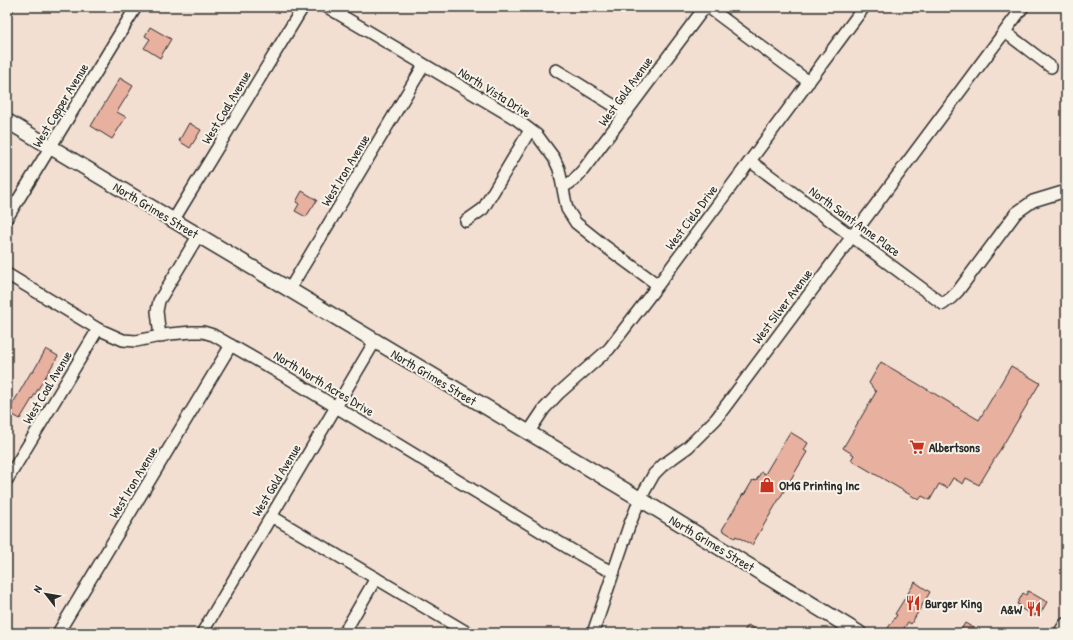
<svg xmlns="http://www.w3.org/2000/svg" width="1073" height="640" viewBox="0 0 1073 640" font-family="'Patrick Hand',sans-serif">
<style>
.building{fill:#e8b09f;stroke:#2b2b2b}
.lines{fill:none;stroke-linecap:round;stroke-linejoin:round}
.minor-casing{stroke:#2b2b2b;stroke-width:14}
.major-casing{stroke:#2b2b2b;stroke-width:17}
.minor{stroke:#f7f3e8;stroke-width:11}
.major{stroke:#f7f3e8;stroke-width:14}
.labels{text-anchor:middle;stroke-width:4;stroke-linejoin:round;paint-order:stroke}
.street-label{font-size:13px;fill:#2b2b2b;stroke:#f7f3e8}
.poi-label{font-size:13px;font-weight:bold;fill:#2b2b2b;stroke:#f7f3e8;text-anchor:start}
</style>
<rect width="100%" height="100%" fill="#f2dfd2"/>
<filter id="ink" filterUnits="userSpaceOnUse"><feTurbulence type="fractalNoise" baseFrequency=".025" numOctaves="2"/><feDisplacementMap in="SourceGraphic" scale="8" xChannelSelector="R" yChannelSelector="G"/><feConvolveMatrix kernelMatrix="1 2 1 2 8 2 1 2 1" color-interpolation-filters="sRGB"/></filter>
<g filter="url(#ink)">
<!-- building -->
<path class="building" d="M 150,27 L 171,39 L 160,58 L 144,48 L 150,39 L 145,36 Z
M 120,78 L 133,86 L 117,112 L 126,117 L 112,139 L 91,126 Z
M 189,123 L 201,130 L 190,148 L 179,141 Z
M 302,191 L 317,200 L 306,217 L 295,211 L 299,204 L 296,202 Z
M 46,349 L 58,356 L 20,419 L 8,412 L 31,372 L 33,372 Z
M 881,362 L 979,420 L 1011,366 L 1040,383 L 979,485 L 966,478 L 963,484 L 953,478 L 947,488 L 939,484 L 930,500 L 922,496 L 919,500 L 851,460 L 854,455 L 843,448 L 876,392 L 869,383 Z
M 790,432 L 808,443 L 804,450 L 807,452 L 752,545 L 736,536 L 735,538 L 722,530 L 743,494 L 744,495 L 753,480 L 756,481 L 761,472 L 765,474 Z
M 915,582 L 930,592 L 911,624 L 908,622 L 901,633 L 896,633 L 888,628 L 897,615 L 895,614 Z
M 1028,591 L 1047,602 L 1040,614 L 1037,612 L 1035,616 L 1018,607 L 1020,605 L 1017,604 L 1023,593 L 1026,595 Z
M 965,623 L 982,633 L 959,633 Z
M 748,625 L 762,633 L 743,633 Z"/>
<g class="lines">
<!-- minor casing -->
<g class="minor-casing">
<path id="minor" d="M 327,7 L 516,119 L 537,135 L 554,158 L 559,169 L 567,209 L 576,223 L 606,247 L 658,285
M 708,7 L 809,82
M 7,8 L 7,7
M 1005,32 L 1051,67
M 556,70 L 626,113
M 750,161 L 943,304 L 951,298 L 958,291 L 1016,213 L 1033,201 L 1066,191
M 563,187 L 573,181 L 583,170 L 705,7
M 7,218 L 136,7
M 173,221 L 303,7
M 466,221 L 483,209 L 530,130
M 7,274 L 98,329 L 123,340 L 136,341 L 170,334 L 192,332 L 203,332 L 213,335 L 290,379 L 570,549 L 602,567 L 614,572
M 289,290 L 424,65
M 160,337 L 157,311 L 159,301 L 198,236
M 528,433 L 544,409 L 559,393 L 609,349 L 658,285 L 864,7
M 7,480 L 98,329
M 271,516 L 468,633
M 58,633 L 231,345
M 202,633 L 375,341
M 344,633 L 376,578
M 593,633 L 629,526 L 640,499 L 654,474 L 663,465 L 688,447 L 716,419 L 1023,7"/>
</g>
<!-- major casing -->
<g class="major-casing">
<path id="major" d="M 7,121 L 640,499 L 859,633
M 1061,633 L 1066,625"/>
</g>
<!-- minor -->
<use href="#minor" class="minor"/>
<!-- major -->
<use href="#major" class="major"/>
</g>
</g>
<!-- icons -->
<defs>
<g id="supermarket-bare" transform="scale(1.2)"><path d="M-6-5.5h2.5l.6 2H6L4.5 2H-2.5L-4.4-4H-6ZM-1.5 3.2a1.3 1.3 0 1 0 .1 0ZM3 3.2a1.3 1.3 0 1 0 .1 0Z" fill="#c8321e" stroke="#f7f3e8" stroke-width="2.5" paint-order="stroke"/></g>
<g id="shop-bare" transform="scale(1.2)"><path d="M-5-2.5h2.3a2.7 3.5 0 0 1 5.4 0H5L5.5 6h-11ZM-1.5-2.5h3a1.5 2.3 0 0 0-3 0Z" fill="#c8321e" stroke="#f7f3e8" stroke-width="2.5" paint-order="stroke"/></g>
<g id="restaurant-bare" transform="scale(1.2)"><path d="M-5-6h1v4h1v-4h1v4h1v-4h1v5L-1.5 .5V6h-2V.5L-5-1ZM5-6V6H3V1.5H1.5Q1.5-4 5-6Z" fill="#c8321e" stroke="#f7f3e8" stroke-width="2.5" paint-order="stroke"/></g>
</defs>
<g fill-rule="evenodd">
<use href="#supermarket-bare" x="917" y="447"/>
<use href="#shop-bare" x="767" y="485"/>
<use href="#restaurant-bare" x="913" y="603"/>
<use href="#restaurant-bare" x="1034" y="609"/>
</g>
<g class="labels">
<!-- street labels -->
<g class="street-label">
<text transform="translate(625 91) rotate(-54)" y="5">West Gold Avenue</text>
<text transform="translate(495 92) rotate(32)" y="5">North Vista Drive</text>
<text transform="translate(60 105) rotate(-59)" y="5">West Copper Avenue</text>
<text transform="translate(226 107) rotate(-59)" y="5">West Coal Avenue</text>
<text transform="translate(345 170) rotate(-59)" y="5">West Iron Avenue</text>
<text transform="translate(156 210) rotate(31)" y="5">North Grimes Street</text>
<text transform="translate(691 217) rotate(-53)" y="5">West Cielo Drive</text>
<text transform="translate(855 221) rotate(36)" y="5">North Saint Anne Place</text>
<text transform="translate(782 306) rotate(-53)" y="5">West Silver Avenue</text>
<text transform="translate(434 377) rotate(31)" y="5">North Grimes Street</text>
<text transform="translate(324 383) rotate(31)" y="5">North North Acres Drive</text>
<text transform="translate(47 387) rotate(-59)" y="5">West Coal Avenue</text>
<text transform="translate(276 480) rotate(-59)" y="5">West Gold Avenue</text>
<text transform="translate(133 482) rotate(-59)" y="5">West Iron Avenue</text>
<text transform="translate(712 543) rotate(31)" y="5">North Grimes Street</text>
</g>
<!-- poi labels -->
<g class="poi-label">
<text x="929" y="452">Albertsons</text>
<text x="779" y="490">OMG Printing Inc</text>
<text x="925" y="608">Burger King</text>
<text x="1022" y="614" text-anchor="end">A&amp;W</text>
</g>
</g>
<!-- margin -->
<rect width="1073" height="640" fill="none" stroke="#f7f3e8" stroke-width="24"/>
<rect x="12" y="12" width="1049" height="616" fill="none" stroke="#2b2b2b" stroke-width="1.5" filter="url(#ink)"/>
<!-- north arrow -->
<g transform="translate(46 594) rotate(301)" stroke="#f7f3e8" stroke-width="3" paint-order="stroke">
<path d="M0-3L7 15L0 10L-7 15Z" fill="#2b2b2b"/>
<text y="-6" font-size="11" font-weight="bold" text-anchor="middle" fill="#2b2b2b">N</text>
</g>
</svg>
